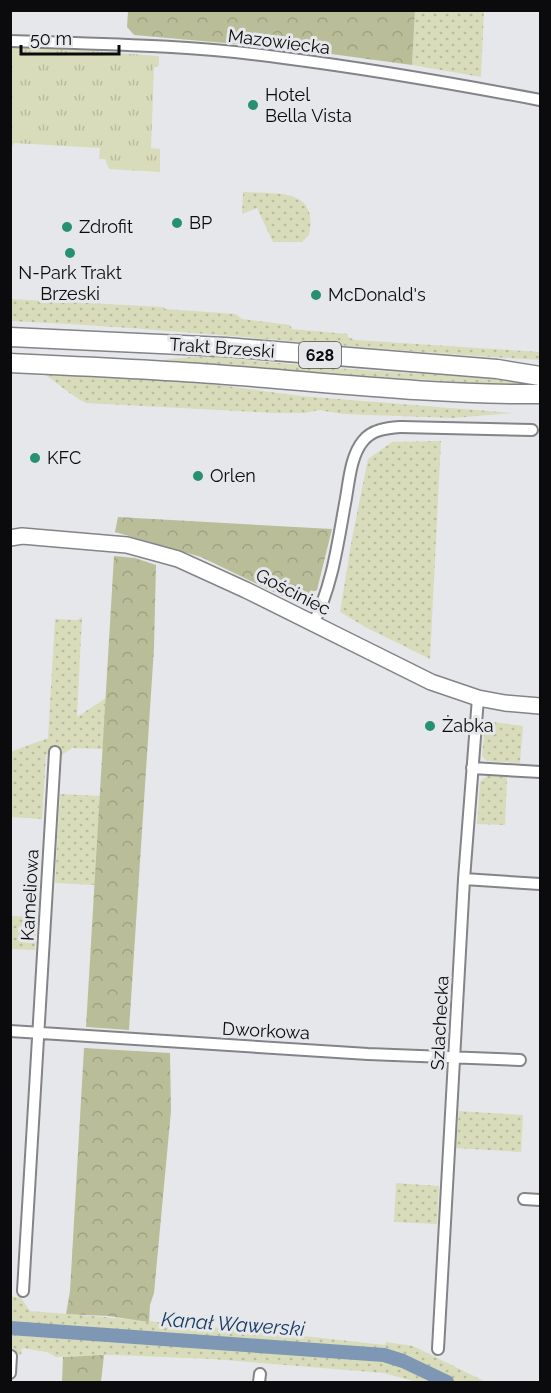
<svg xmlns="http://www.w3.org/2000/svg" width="551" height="1393" viewBox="0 0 551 1393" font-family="Raleway,sans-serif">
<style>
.grass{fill:url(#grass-dots)}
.forest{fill:url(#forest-crowns)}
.park{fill:url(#park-tufts)}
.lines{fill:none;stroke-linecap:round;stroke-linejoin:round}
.canal{stroke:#7e97b4;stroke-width:14}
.street-casing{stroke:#838487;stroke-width:14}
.secondary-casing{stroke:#838487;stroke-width:18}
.primary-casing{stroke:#838487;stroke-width:21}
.street{stroke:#fff;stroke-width:10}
.secondary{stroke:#fff;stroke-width:15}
.primary{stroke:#fff;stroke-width:18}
.poi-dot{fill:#27906e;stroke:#e6e7eb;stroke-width:2}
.labels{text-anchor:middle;stroke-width:6;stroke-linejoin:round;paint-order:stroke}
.shield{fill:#e6e7eb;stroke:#4d4d50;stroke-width:1.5}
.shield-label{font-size:16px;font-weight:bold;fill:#0b0b0d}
.street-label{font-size:18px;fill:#0b0b0d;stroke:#e6e7eb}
.poi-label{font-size:18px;fill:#0b0b0d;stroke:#e6e7eb;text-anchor:start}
.water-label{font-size:20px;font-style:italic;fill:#153c63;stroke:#e6e7eb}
</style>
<defs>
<pattern id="grass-dots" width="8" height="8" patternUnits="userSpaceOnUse" patternTransform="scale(1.5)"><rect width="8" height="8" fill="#d9dcba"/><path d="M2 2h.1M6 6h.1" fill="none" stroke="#b9bb9f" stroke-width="1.8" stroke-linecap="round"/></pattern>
<pattern id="forest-crowns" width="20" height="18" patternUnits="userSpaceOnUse" patternTransform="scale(1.5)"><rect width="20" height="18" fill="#babe98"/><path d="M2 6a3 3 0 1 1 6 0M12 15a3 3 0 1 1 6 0" fill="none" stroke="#9fa282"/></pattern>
<pattern id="park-tufts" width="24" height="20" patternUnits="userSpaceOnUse" patternTransform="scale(1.5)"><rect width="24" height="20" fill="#d9dcba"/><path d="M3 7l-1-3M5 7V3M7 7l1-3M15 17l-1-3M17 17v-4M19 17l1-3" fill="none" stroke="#b9bb9f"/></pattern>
</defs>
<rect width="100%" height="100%" fill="#e6e7eb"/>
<!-- grass -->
<path class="grass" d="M 415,11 L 484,11 L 481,77 L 412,65 Z
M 243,192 C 277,194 319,187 309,235 L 302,242 L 273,242 L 257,208 L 242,214 Z
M 11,299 L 164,307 L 165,309 L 236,314 L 242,319 L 290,325 L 292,329 L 348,334 L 348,337 L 355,340 L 540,352 L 540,360 C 364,350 188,329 11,321 Z
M 190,357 L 218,357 L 319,367 L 515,380 L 540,383 L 540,387 L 144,362 Z
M 40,372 L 211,384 L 301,396 L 513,413 L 453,418 L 342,414 L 319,410 L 306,413 L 275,413 L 86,403 C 69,395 57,381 40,372 Z
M 441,441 L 430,659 L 367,628 L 340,612 L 352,538 L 368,459 L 392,442 Z
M 82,617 L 77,717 L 106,698 L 103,749 L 72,748 L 62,755 L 46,754 L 42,819 L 11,817 L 10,752 L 48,738 L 55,619 L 77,620 Z
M 485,721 L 523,726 L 520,763 L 487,761 L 482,756 Z
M 487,776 L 507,777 L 505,825 L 477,824 L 480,782 Z
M 60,794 L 100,796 L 95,885 L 55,883 Z
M 10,916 L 37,917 L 35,950 L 11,949 Z
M 459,1111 L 523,1115 L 521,1152 L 456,1148 Z
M 396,1183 L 439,1186 L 437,1224 L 394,1222 Z
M 10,1296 L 21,1298 L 30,1311 C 148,1320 267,1332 385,1345 L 386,1342 L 413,1346 L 486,1382 L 416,1382 L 384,1373 L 212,1359 L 114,1355 L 56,1357 L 47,1352 L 22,1348 L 21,1355 L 11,1354 Z"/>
<!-- forest -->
<path class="forest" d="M 128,11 L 415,11 L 412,65 L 294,49 L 134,35 L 127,27 Z
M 118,517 L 332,529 L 317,590 L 305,597 L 282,596 L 201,557 L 115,532 Z
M 114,556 L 135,558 L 156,565 L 154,648 L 129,1030 L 86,1027 Z
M 84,1048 L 170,1053 L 171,1111 L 154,1293 L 150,1305 L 149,1322 L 108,1316 L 66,1314 L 70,1291 Z
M 104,1355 L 101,1382 L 62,1382 L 63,1357 Z"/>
<!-- park -->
<path class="park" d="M 10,45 L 159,56 L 159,66 L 154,67 L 151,148 L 160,149 L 160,172 L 109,169 L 105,159 L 99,159 L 100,148 L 14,143 L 13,146 L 11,146 Z"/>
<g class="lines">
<!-- canal -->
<path class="canal" d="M 10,1328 L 384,1355 L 403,1361 L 447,1382"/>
<!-- street casing -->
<g class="street-casing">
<path id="street" d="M 10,41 C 101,44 194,45 284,58 C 370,69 456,84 540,100
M 313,624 C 333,585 338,541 346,498 C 349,481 351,455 363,441 C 372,429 388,428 401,427 L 532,430
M 472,768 L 540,772
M 464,879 L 540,884
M 10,1031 L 368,1054 L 520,1060
M 524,1199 L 540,1200
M 23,1291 L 55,752
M 438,1349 L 464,879 L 478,698
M 10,1373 L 11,1356
M 259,1382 L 260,1374"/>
</g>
<!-- secondary casing -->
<g class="secondary-casing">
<path id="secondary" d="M 10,538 L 22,536 L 127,545 L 178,559 L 246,590 L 431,682 L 478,698 L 505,703 L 540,706"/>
</g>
<!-- primary casing -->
<g class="primary-casing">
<path id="primary" d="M 10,337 L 225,347 L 497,369 L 540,376
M 10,363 C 78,366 147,369 214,374 C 323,382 431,395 540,394"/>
</g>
<!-- street -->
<use href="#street" class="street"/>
<!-- secondary -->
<use href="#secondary" class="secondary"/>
<!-- primary -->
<use href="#primary" class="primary"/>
</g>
<!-- markers -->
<g class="poi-dot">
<circle cx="253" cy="105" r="6"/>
<circle cx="177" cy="223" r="6"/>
<circle cx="67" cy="227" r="6"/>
<circle cx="70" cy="253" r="6"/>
<circle cx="316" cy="295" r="6"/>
<circle cx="35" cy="458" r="6"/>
<circle cx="198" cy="476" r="6"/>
<circle cx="430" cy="726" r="6"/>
</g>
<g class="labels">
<!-- shield labels -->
<rect class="shield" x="299" y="342" width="42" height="26" rx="4.5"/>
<g class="shield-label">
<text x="320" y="361">628</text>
</g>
<!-- street labels -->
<g class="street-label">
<text transform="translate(279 42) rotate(7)" y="6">Mazowiecka</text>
<text transform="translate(222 348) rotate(4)" y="6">Trakt Brzeski</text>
<text transform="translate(293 592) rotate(27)" y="6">Gościniec</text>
<text transform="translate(30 895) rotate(-87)" y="6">Kameliowa</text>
<text transform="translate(440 1023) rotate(-87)" y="6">Szlachecka</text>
<text transform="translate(266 1031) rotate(3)" y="6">Dworkowa</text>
</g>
<!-- poi labels -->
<g class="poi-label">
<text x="265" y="101">Hotel<tspan x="265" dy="21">Bella Vista</tspan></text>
<text x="189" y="229">BP</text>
<text x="79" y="233">Zdrofit</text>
<text x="70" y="279" text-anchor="middle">N-Park Trakt<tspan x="70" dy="21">Brzeski</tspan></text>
<text x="328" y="301">McDonald's</text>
<text x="47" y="464">KFC</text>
<text x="210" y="482">Orlen</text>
<text x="442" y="732">Żabka</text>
</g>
<!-- water labels -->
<g class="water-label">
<text transform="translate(233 1324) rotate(4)" y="7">Kanał Wawerski</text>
</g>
</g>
<!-- border -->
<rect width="551" height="1393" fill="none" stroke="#0b0b0d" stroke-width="24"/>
<!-- scale -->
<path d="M21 45v9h98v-9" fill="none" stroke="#0b0b0d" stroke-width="3"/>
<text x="30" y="45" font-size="18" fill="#0b0b0d" stroke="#e6e7eb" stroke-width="4.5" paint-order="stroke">50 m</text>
</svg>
